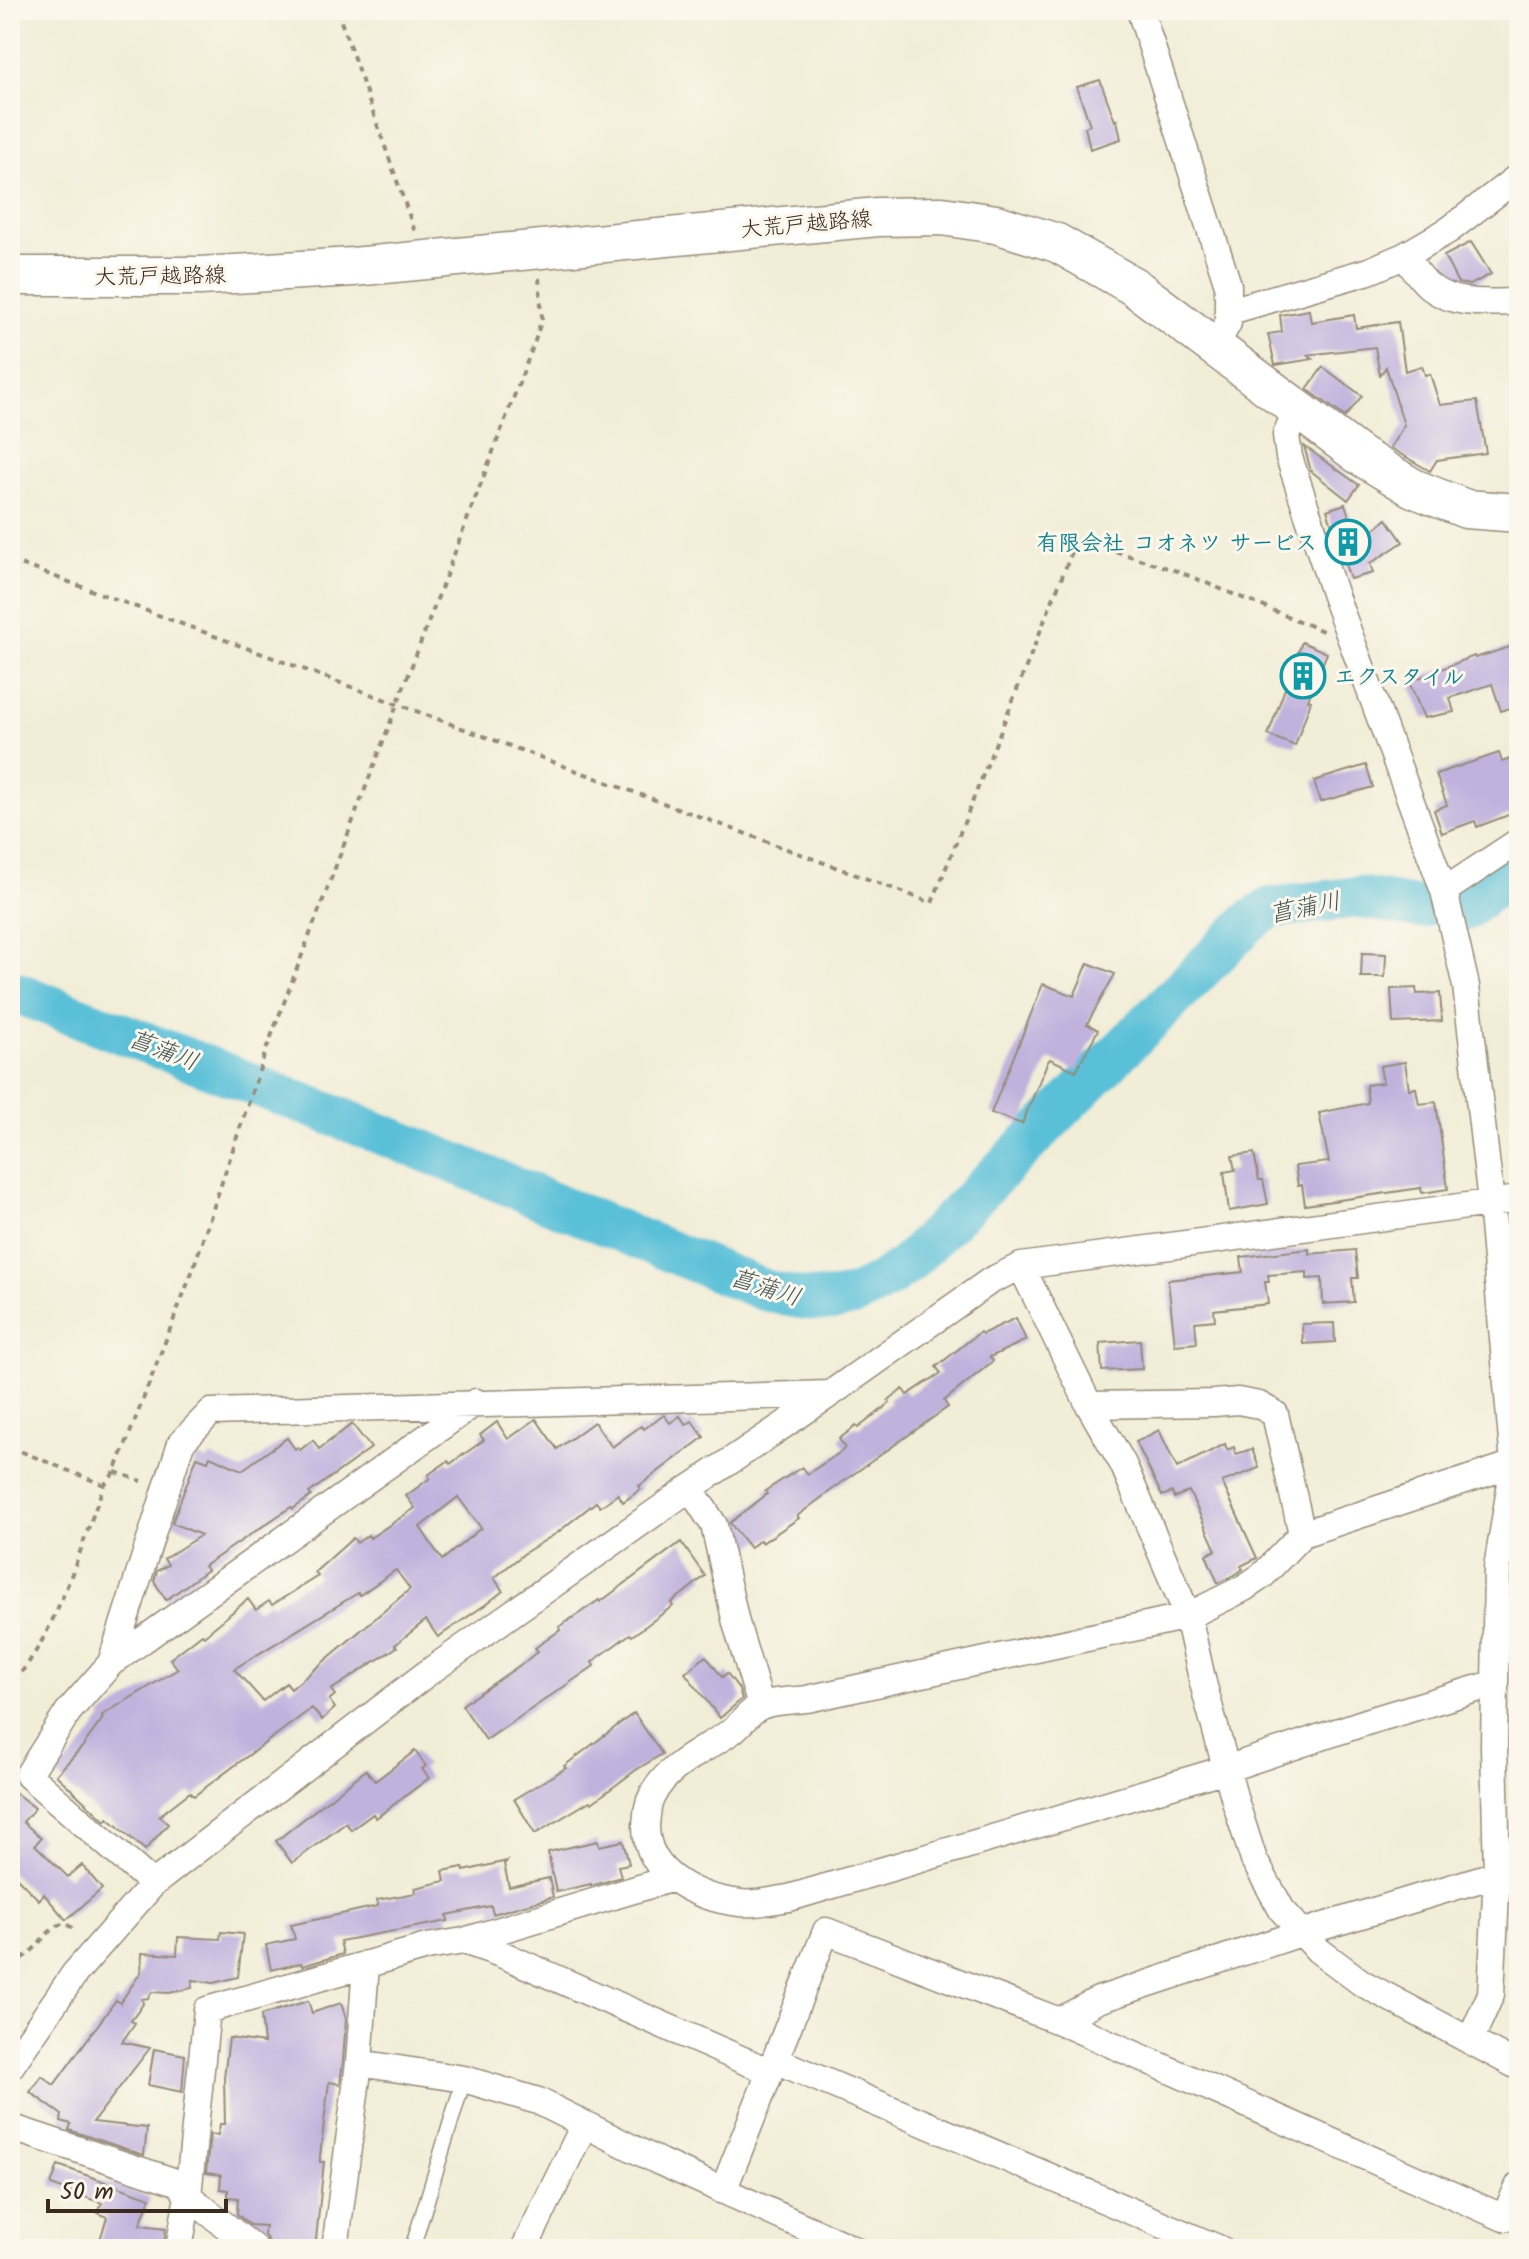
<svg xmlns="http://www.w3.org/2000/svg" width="1529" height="2259" viewBox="0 0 1529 2259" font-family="Kalam,'Klee One',sans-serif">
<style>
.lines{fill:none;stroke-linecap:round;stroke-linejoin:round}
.river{stroke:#5ac0d8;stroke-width:42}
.building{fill:#c0b1dd;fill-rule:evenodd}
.lane-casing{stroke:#968c7a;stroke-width:17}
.street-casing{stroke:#968c7a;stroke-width:29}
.secondary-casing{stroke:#968c7a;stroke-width:41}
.path{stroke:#968c7a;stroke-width:4;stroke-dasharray:6 6;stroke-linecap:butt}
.lane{stroke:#fff;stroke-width:14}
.street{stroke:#fff;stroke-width:26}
.secondary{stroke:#fff;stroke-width:38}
.labels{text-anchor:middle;stroke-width:6;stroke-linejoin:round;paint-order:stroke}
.street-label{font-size:22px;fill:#3b2a1e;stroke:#fbf7ec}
.culture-label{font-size:22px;font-weight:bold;fill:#0d838f;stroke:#fbf7ec;text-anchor:end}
.water-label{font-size:24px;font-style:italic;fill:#445756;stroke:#fbf7ec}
</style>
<rect width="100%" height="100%" fill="#fbf7ec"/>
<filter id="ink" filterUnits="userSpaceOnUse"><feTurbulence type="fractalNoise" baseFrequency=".0125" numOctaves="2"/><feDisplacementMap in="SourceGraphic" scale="16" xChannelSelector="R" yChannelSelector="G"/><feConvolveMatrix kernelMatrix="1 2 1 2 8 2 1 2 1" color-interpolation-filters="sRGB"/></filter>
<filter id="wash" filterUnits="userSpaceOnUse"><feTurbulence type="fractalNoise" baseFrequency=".006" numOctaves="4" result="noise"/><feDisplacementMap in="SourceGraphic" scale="32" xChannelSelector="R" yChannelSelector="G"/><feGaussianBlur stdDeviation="1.8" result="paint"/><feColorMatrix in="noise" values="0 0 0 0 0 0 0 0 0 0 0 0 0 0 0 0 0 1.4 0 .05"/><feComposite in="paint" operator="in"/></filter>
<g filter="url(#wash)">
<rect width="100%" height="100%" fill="#f2edd7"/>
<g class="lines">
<!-- river -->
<path class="river" d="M 1465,910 L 1519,867
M 10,990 L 420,1149 L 764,1290 C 830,1307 849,1306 905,1266 L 1249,922 L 1270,908 L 1358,897 L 1420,908"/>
</g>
<g id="blocks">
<!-- building -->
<path class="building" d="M 1100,80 L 1115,121 L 1117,120 L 1121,139 L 1090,149 L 1085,127 L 1090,125 L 1077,87 Z
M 1471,242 L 1491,274 L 1470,285 L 1458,283 L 1444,256 Z
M 1309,310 L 1311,322 L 1354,315 L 1356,328 L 1398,322 L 1405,371 L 1422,366 L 1425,375 L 1430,374 L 1440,405 L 1477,401 L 1486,453 L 1437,460 L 1430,471 L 1390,448 L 1404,425 L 1386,367 L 1380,375 L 1375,347 L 1307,355 L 1313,359 L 1275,365 L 1268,334 L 1282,332 L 1280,315 Z
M 1323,367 L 1362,396 L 1345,417 L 1307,389 Z
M 1304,446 L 1359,485 L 1348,500 L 1311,471 Z
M 1345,504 L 1358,542 L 1387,519 L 1403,542 L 1370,564 L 1373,573 L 1350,579 L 1327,510 Z
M 1302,642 L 1327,653 L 1308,700 L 1311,701 L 1295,746 L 1268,735 Z
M 1519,644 L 1519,705 L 1501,711 L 1492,684 L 1450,698 L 1454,712 L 1424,718 L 1409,682 L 1474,656 L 1475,658 Z
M 1499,753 L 1502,762 L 1519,756 L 1519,811 L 1477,827 L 1475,821 L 1442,833 L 1434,810 L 1447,805 L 1436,774 Z
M 1366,765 L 1373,787 L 1320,802 L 1314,781 Z
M 1362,953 L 1386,954 L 1385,977 L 1361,977 Z
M 1088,963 L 1115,974 L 1087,1024 L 1098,1030 L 1076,1071 L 1050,1059 L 1047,1063 L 1022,1124 L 991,1113 L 1043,984 L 1074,996 Z
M 1416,988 L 1417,994 L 1440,993 L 1442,1021 L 1393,1023 L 1391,989 Z
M 1405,1062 L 1409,1089 L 1416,1088 L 1419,1104 L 1436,1102 L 1448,1189 L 1422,1193 L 1421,1188 L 1305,1205 L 1302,1185 L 1298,1186 L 1295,1166 L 1329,1162 L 1319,1113 L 1368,1103 L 1366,1085 L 1383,1083 L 1380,1066 Z
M 1254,1153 L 1259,1180 L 1263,1180 L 1268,1204 L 1229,1211 L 1224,1172 L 1235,1170 L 1232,1156 Z
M 1309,1249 L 1309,1254 L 1355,1250 L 1358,1278 L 1352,1278 L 1354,1302 L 1323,1304 L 1322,1278 L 1307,1279 L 1307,1272 L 1268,1275 L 1269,1282 L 1265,1282 L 1268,1304 L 1214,1310 L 1215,1320 L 1195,1322 L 1197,1343 L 1175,1345 L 1168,1280 L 1243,1272 L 1241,1257 Z
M 1016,1318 L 1026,1340 L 990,1357 L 993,1361 L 944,1401 L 948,1407 L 841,1483 L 797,1516 L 799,1518 L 762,1543 L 760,1540 L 750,1548 L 730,1523 L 767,1494 L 765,1491 L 802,1467 L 808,1474 L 812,1471 L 842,1451 L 845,1447 L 839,1439 L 856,1426 L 858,1428 L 890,1403 L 888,1400 L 903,1389 L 907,1395 L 941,1373 L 936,1367 L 980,1332 L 982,1334 Z
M 1334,1323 L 1335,1342 L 1303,1344 L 1302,1324 Z
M 1140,1340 L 1142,1369 L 1102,1371 L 1100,1343 Z
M 664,1415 L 670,1423 L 680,1416 L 686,1425 L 692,1421 L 704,1437 L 639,1486 L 641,1489 L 623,1502 L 618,1494 L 600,1507 L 596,1502 L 557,1533 L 526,1552 L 494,1578 L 503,1591 L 485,1605 L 438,1637 L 426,1620 L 395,1645 L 397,1647 L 331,1690 L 335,1695 L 329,1700 L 335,1708 L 322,1720 L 312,1708 L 194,1796 L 190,1792 L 159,1816 L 168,1824 L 145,1850 L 108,1818 L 105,1821 L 56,1775 L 82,1747 L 103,1718 L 101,1716 L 178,1669 L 170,1659 L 202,1634 L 204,1636 L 248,1599 L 256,1610 L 269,1601 L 272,1605 L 318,1576 L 315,1572 L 353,1538 L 357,1543 L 368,1535 L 370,1538 L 415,1508 L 406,1496 L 430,1478 L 428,1475 L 448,1461 L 450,1464 L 484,1440 L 480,1435 L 497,1422 L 508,1439 L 536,1419 L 557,1449 L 594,1422 L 612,1447 L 641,1426 L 644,1429 ZM 458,1497 L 481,1528 L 442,1560 L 420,1527 ZM 396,1570 L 410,1589 L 291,1689 L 286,1683 L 263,1701 L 234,1669 L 358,1593 L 360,1595 Z
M 352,1424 L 371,1448 L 309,1493 L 311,1496 L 293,1509 L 291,1507 L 204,1566 L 207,1570 L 166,1600 L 154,1581 L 157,1571 L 168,1565 L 164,1559 L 201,1535 L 172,1523 L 197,1457 L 208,1461 L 210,1456 L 242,1470 L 287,1438 L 295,1449 L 298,1447 L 300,1450 L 313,1440 L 319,1449 Z
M 1159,1430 L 1177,1468 L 1225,1444 L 1227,1450 L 1234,1447 L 1236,1454 L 1252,1449 L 1259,1468 L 1222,1482 L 1257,1558 L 1241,1566 L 1243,1569 L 1236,1574 L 1218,1583 L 1206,1555 L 1216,1550 L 1189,1491 L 1174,1498 L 1172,1492 L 1162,1496 L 1136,1442 Z
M 681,1542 L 705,1576 L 671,1603 L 673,1606 L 632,1636 L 630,1634 L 592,1662 L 594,1666 L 486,1740 L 462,1705 L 526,1661 L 538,1651 L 535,1648 L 560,1630 L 559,1627 L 599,1600 L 600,1602 Z
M 706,1656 L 722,1677 L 727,1673 L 739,1689 L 742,1699 L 720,1718 L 685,1673 Z
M 634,1713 L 662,1754 L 636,1770 L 592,1803 L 590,1801 L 535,1834 L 514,1799 L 566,1768 L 564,1766 Z
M 415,1751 L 426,1766 L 422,1769 L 429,1778 L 376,1818 L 373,1814 L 351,1830 L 346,1823 L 292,1863 L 276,1841 L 366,1770 L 375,1781 Z
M 10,1789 L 35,1808 L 23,1822 L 41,1838 L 35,1845 L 68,1877 L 82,1865 L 102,1889 L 66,1920 L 44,1894 L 39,1900 L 10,1871 Z
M 598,1841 L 599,1846 L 623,1841 L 629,1864 L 618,1866 L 621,1877 L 591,1886 L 591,1884 L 556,1892 L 548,1852 Z
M 507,1861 L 504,1864 L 509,1887 L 549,1878 L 553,1897 L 493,1914 L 491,1906 L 447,1915 L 448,1921 L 340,1941 L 343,1954 L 302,1966 L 301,1963 L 271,1970 L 266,1945 L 295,1939 L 291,1925 L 378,1906 L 377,1900 L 416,1893 L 415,1888 L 445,1881 L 443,1871 L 463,1867 L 464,1871 Z
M 221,1932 L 243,1934 L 238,1977 L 214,1983 L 193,1980 L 192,1988 L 169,1993 L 152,1992 L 148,1998 L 142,1999 L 143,2004 L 131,2021 L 135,2023 L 122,2042 L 150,2048 L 93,2122 L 147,2128 L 144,2155 L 69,2130 L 71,2124 L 61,2121 L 62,2115 L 30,2092 L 42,2076 L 54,2085 L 116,2000 L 120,2003 L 141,1972 L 142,1953 L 177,1955 L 178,1937 L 220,1939 Z
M 308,2001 L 312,2013 L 341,2003 L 346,2019 L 343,2061 L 340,2084 L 329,2082 L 320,2156 L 320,2162 L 324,2162 L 315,2249 L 286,2249 L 287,2245 L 270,2243 L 264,2235 L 265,2226 L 250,2225 L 237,2214 L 238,2198 L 228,2197 L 228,2190 L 220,2189 L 221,2175 L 206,2173 L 210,2134 L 218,2135 L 220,2124 L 225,2124 L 224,2077 L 229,2038 L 264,2043 L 261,2015 Z
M 154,2049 L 185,2055 L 182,2092 L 148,2085 Z
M 58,2165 L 150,2198 L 140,2225 L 166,2228 L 163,2249 L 118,2249 L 99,2243 L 107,2217 L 98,2213 L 102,2203 L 51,2185 Z"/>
</g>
</g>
<g filter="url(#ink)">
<use href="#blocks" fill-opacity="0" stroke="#968c7a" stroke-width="2"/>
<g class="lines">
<!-- lane casing -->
<g class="lane-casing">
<path id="lane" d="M 412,2249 L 464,2079"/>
</g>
<!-- street casing -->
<g class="street-casing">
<path id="street" d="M 1140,10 L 1228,285 L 1228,323 L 1215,346
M 1404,256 C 1412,265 1419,277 1428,285 C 1452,307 1489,302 1519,302
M 1230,311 L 1369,271 L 1404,256 L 1449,230 L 1519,176
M 1297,408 L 1286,435 L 1289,457 L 1334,593 L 1444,891 L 1466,986 L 1491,1202 L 1514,1464 L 1497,1568 L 1494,1745 L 1497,1874 L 1491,1994 L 1470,2041
M 1444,891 L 1519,841
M 1021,1266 L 1089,1405 L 1123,1464 L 1188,1616 L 1203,1683 L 1236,1804 L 1254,1860 L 1282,1910 L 1318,1950 L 1362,1983 L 1519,2067
M 1089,1405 L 1214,1403 L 1238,1401 L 1259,1405 L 1275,1414 L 1302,1534
M 690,1488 L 714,1525 L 736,1623 L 761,1706
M 111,1663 L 181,1443 L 211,1412 L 830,1394
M 1496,1683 L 1366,1722 L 1226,1769 L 789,1898 C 773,1900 756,1905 740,1903 C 697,1898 646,1875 646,1826 C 647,1815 647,1805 652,1796 C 667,1765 705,1750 732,1731 C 741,1724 749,1712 759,1707 C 772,1700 793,1701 807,1699 L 1188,1616 L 1244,1588 L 1263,1575 L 1302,1534 L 1514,1464
M 153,1884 L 28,1775 L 68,1712 L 111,1663 L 476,1402
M 464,1941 L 673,1878
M 1059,2021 L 1098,2000 L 1301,1933 L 1497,1874
M 775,2060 L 1220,2249
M 359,2063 L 464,2079 L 538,2101 L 660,2162 L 853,2249
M 10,2067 L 75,1973 L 153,1884 L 194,1852 L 426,1674 L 690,1488 L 830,1394 L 990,1281 L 1021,1266 L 1519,1199
M 10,2127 L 179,2183 L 188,2196 L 255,2249
M 723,2191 L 826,1931 L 1059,2021 L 1504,2218 L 1519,2185
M 179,2249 L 188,2196 L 207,2010 L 427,1947 L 464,1941 L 501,1954 L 770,2072
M 335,2249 L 359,2063 L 366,1964
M 524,2249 L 584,2125"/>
</g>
<!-- secondary casing -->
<g class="secondary-casing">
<path id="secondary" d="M 10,276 L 200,276 L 353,267 L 878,217 L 942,216 L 996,224 L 1057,243 L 1133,286 L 1359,455 L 1413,488 L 1466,509 L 1519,513"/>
</g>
<!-- path -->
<path class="path" d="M 337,10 L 415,232
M 10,560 L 932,903 L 1077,539 L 1177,571 L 1323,631
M 10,1447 L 104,1485
M 115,1472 L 142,1481
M 10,1675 L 20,1674 C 58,1627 82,1543 104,1485 L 115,1472 L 192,1272 L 266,1050 L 535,341 L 542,318 L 539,278
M 10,1962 C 38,1957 38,1933 64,1923 L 78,1931"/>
<!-- lane -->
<use href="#lane" class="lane"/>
<!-- street -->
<use href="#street" class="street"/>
<!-- secondary -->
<use href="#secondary" class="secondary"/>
</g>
</g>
<!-- icons -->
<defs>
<g id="building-ring" transform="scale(2.3)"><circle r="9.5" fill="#fbf7ec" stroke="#0f9aa8" stroke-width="1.5"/><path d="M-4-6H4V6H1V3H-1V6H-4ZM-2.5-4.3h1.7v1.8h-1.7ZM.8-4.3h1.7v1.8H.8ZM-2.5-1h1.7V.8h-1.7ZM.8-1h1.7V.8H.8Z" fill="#0f9aa8"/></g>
</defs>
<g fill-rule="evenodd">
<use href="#building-ring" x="1348" y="542"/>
<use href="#building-ring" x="1303" y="676"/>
</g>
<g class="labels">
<!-- street labels -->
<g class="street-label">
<text transform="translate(806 223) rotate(-5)" y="8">大荒戸越路線</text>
<text transform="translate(160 275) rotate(-1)" y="8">大荒戸越路線</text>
</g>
<!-- culture labels -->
<g class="culture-label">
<text x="1317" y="550">有限会社 コオネツ サービス</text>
<text x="1334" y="684" text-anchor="start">エクスタイル</text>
</g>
<!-- water labels -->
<g class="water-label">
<text transform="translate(1305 907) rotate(-11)" y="8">菖蒲川</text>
<text transform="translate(164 1050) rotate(21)" y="8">菖蒲川</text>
<text transform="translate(766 1287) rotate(18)" y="8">菖蒲川</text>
</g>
</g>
<!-- margin -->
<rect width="1529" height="2259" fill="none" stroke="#fbf7ec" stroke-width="40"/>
<!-- scale -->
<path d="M48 2199v12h178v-12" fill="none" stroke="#3b2a1e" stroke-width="4"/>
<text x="60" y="2199" font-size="24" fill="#3b2a1e" stroke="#fbf7ec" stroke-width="6" paint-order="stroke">50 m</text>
</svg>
